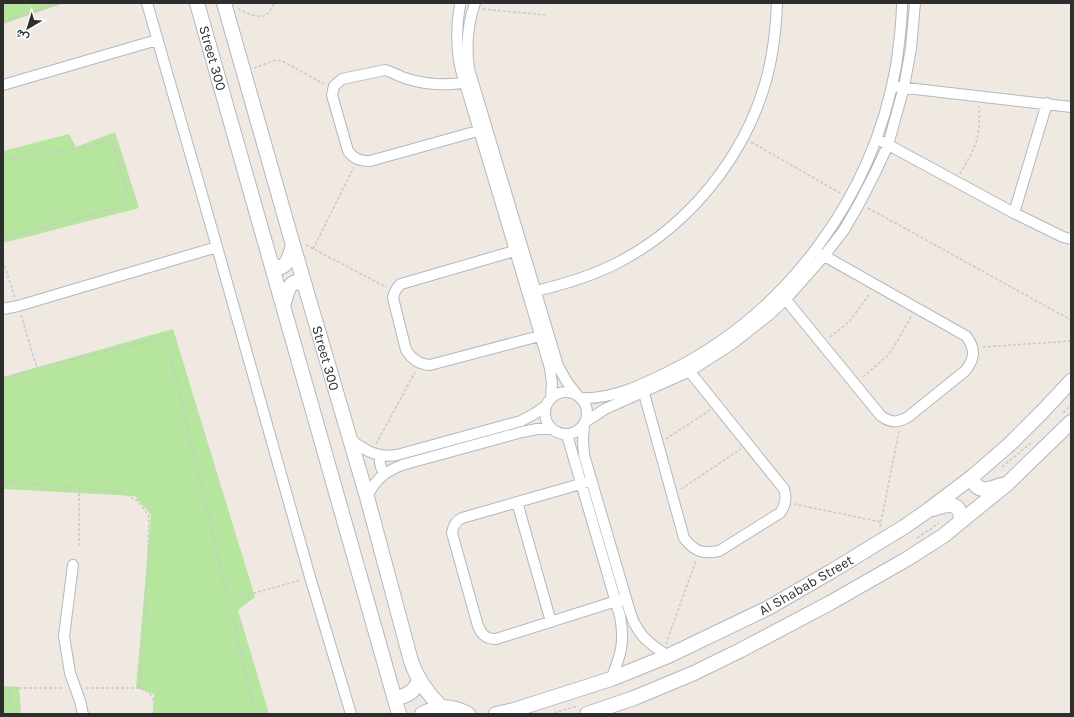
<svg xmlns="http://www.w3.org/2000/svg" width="1074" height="717" viewBox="0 0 1074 717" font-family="Karla,Vazirmatn,sans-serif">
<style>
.green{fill:#b6e59e}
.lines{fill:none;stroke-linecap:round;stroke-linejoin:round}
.street-casing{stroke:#b4b7c1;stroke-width:12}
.secondary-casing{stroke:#b4b7c1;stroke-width:16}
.path{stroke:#c9c9c9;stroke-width:1.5;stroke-dasharray:3 2;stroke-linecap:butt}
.street{stroke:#fff;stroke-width:10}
.secondary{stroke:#fff;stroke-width:14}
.labels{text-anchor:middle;stroke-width:3;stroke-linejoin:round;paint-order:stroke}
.street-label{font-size:14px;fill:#2e2e2e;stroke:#fff}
</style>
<rect width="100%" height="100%" fill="#efe9e1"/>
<!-- green -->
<path class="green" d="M 3,3 L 64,3 L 3,24 Z
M 115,132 L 139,208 L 3,243 L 3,151 L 69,134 L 76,147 Z
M 173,329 L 255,597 L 238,610 L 269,714 L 153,714 L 154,694 L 136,688 L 151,515 L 135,496 L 3,489 L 3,377 Z
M 3,686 L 19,687 L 21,714 L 3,714 Z"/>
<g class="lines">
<!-- street casing -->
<g class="street-casing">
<path id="street" d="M 147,3 L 217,247 L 310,577 L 351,714
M 475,3 C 467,25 466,46 469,69 L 558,366 L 567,382 L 579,397
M 460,5 C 456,27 456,48 461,70 L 550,368 L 552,383 L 551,398
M 471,82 C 448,85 431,86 408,79 C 400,77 393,72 385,70 L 342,79 L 334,86 L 332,95 L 348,151 C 354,159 360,161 370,161 L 485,129
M 3,85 L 157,40
M 898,87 L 1071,107
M 883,142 L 1014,213 L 1063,237 L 1071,239
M 1014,213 L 1047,103
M 521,249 L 401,284 C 396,288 394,292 393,298 L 406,350 C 412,359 418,364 430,365 L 547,334
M 536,291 C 565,284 593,276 619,262 C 688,226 743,159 765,84 C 773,57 776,30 777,3
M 782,295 L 881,416 C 891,423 897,423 908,417 L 965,371 C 975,359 976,349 966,336 L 819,253
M 3,309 L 18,306 L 217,247
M 642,386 L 684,538 C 695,552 702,554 719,551 L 780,513 C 786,505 787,498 784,489 L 686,367
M545 413a21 21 0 1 1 42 0a21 21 0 1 1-42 0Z
M 580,398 C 610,400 642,385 668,372 C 788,313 873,196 896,66 C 899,45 902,24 902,3
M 585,422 L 605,409 L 690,371 L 732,344 L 769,315 L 786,299 L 824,256 L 844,230 L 859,204 L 875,173 L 888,145 L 904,87 L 911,48 L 915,3
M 584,425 L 583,440 L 584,455 L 630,612 C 632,616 633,622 636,626 C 643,640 656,648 668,656
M 567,435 L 620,616 C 625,642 621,655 611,679
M 350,439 C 365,451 378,458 397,455 L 521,421 L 534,414 L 546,406
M 380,455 C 379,463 380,468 385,473
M 591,481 L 462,518 C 456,521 453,525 452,533 L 478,626 C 482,635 486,639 496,639 L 626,598
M 367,497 C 375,479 385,472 402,465 L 522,432 L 537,429 L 552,429
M 517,502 L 551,622
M 73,565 L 64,636 L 70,673 L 80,701 L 83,714"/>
</g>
<!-- secondary casing -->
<g class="secondary-casing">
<path id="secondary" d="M 197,3 L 399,714
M 224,3 L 293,245 L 367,497 L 411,661 C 417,679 427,693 441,707
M 271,263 C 285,276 290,256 293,245
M 283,306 C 287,295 288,275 305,285
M 972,477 C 976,494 989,490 1001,485
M 933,509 C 947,504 961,500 961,521
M 394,698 C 406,697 415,692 419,680
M 422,714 C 439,705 451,705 468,714
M 496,714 L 514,710 L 611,679 L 668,656 L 768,608 L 832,571 L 904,527 L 927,511 L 972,477 L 1010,444 L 1044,410 L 1071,381
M 587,714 L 634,698 L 694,673 L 741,650 L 830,603 L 907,559 L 943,536 L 1007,484 L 1040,452 L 1071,422"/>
</g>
<!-- path -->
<path class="path" d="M 238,9 C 246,12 259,20 267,14 C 270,12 272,7 274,3
M 483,9 L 545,15
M 3,21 L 61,3
M 254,68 L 276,60 L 282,61 L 324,84
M 751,142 L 840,193
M 3,160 L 79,148 L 103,142 L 111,142 L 115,148 L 127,192 L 125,203 L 117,208 L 21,233 L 3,241
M 960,174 C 967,161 976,148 978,134 C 980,125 979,115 979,106
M 868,208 L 1071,320
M 306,245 L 386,287
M 313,249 L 354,167
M 3,261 L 15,298
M 21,315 L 37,368
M 830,337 L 850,321 L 870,293
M 983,347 L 1071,341
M 863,377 L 887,356 L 892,350 L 912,315
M 3,380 L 37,368 L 151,340 L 167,342 L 170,353 L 252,700 L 258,714
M 1063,413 L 1071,405
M 666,439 L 710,410
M 376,444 L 415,372
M 1002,467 L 1031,443
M 3,481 L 122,492 L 138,501 L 149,516 L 148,560 L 140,688 L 149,692 L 154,702 L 154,714
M 681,489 L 741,449
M 794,504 L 881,522
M 880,527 L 899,431
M 917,538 L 939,523
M 79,546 L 79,487
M 229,600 L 301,580
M 666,644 L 696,560
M 3,688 L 9,688 L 11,714
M 9,688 L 64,688
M 86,688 L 140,688
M 549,714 L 578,706"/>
<!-- street -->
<use href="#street" class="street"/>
<!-- secondary -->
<use href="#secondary" class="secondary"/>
</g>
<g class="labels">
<!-- street labels -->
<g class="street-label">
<text transform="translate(213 58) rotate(74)" y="5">Street 300</text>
<text transform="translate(326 358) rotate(74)" y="5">Street 300</text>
<text transform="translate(806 585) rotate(-30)" y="5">Al Shabab Street</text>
</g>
</g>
<!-- border -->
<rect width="1074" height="717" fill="none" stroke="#2e2e2e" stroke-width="8"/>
<!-- north arrow -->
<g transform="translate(28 28) rotate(218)" stroke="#ffffff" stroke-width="3" paint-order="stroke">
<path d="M0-3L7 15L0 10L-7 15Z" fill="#2e2e2e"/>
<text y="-6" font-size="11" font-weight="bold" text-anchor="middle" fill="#2e2e2e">ش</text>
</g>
</svg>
